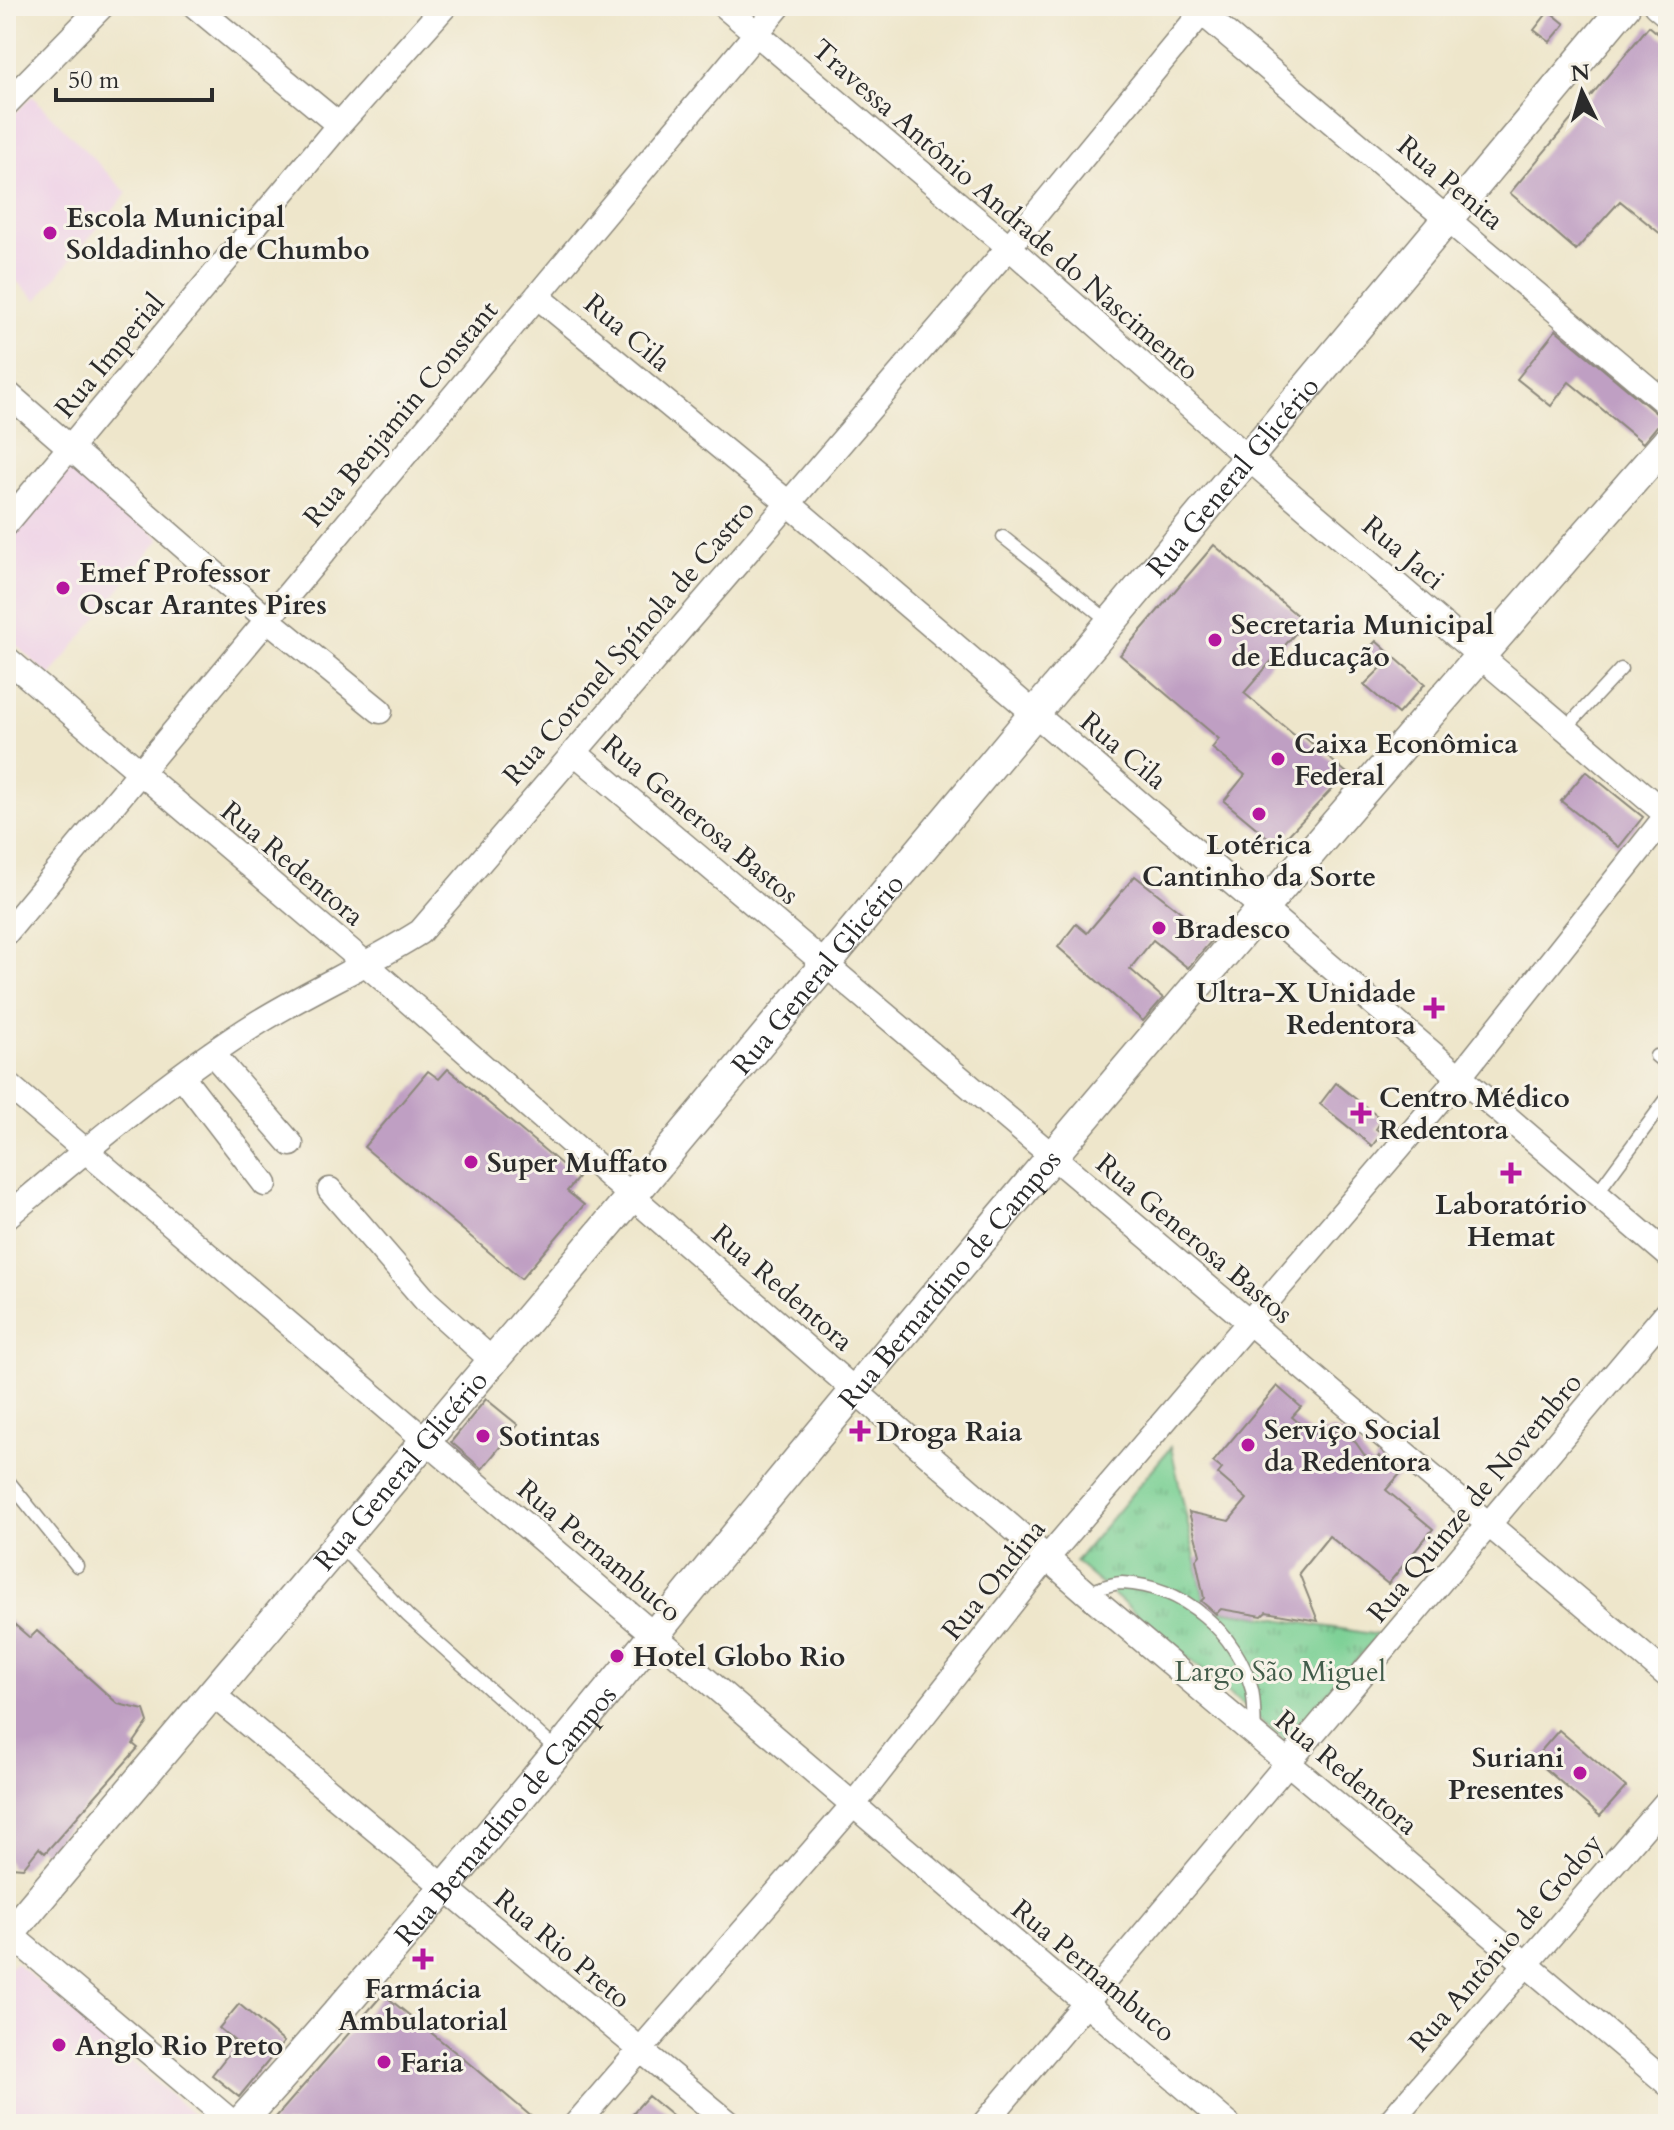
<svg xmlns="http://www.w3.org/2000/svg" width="1674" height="2130" viewBox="0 0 1674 2130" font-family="Cardo,serif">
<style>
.built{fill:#eed0e7}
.park{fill:url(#park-tufts);stroke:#527d5f;stroke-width:2}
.building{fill:#bf9fc3}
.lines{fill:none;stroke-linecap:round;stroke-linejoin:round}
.service-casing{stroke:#8c887b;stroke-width:15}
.minor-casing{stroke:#8c887b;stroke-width:27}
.tertiary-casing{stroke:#8c887b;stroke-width:33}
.service{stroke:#fff;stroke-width:12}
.minor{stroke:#fff;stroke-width:24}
.tertiary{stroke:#fff;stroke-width:30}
.poi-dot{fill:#b5179e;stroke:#f7f3e8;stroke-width:3}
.labels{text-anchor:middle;stroke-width:6;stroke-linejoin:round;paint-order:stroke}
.street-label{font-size:28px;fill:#2b2b2b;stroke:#f7f3e8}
.poi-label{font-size:28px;font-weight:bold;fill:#2b2b2b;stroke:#f7f3e8;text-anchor:start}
.park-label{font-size:28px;fill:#425c4a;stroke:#f7f3e8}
</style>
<defs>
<pattern id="park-tufts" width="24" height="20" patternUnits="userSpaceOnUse" patternTransform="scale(2)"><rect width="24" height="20" fill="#78cf93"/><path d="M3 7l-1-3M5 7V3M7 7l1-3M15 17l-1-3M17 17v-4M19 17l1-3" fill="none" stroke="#63a878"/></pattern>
</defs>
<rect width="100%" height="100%" fill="#f7f3e8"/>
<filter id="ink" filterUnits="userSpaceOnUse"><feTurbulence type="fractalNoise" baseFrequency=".0125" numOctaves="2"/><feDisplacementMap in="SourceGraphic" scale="16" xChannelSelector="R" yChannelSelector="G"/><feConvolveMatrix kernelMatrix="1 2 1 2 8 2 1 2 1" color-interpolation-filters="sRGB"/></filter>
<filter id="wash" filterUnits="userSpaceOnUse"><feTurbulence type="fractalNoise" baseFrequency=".006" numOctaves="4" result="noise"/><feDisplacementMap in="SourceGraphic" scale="32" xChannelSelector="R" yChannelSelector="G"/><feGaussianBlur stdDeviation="1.8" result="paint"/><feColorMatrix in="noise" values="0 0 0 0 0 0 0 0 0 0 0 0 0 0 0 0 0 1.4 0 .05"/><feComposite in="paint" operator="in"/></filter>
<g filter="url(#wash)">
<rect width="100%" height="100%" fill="#eee6cb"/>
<!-- built -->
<path class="built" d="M 32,96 L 127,193 L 37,300 L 6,272 L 6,123 Z
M 73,461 L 160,539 L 50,676 L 6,636 L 6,539 Z
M 15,1962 L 204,2124 L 12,2124 L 6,2118 L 6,1971 Z"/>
<!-- park -->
<path class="park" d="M 1171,1447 L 1204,1598 L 1201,1601 L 1215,1615 L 1221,1610 L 1378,1635 L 1286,1741 L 1075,1562 Z"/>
<g id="blocks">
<!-- building -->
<path class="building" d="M 1549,11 L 1565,24 L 1550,42 L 1534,30 Z
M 1649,26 L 1668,42 L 1668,240 L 1620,201 L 1576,250 L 1510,193 Z
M 1556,330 L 1663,419 L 1643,443 L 1569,382 L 1551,406 L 1517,379 Z
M 1214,545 L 1305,622 L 1244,693 L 1300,740 L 1303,736 L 1347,773 L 1278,846 L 1224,801 L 1245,775 L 1212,748 L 1219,739 L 1120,655 Z
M 1376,641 L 1425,684 L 1398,714 L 1364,685 L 1381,668 L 1365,653 Z
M 1586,771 L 1643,817 L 1619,847 L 1561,801 Z
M 1135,876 L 1214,938 L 1188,968 L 1153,940 L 1130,969 L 1163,998 L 1143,1021 L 1058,947 L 1076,924 L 1087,933 Z
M 448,1069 L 578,1178 L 567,1191 L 584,1205 L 521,1279 L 364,1147 L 428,1071 L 439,1079 Z
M 1336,1083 L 1382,1120 L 1376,1129 L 1382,1133 L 1372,1146 L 1320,1104 Z
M 1277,1386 L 1301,1407 L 1292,1417 L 1312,1434 L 1331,1430 L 1345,1433 L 1356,1443 L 1372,1466 L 1379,1456 L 1400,1474 L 1386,1490 L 1433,1529 L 1388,1584 L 1329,1536 L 1299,1573 L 1318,1621 L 1266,1612 L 1262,1616 L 1221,1609 L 1216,1614 L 1201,1601 L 1204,1598 L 1196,1560 L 1200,1555 L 1189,1512 L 1229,1521 L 1247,1499 L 1218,1474 L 1222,1469 L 1213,1462 Z
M 486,1399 L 518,1425 L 482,1469 L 451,1442 Z
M 6,1617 L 30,1638 L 37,1631 L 118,1704 L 144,1710 L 148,1722 L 133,1744 L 138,1748 L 45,1853 L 39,1848 L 23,1868 L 11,1867 L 6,1858 Z
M 1559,1730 L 1626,1787 L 1600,1816 L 1534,1759 Z
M 383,1994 L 465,2060 L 540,2124 L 270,2124 Z
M 239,2004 L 284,2042 L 239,2097 L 212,2075 L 237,2043 L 219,2028 Z
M 648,2096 L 682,2124 L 642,2124 L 631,2115 Z"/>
</g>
</g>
<g filter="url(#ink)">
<use href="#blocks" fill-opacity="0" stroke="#8c887b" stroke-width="2"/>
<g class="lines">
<!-- service casing -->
<g class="service-casing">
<path id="service" d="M 1003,537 L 1110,622
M 1565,729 L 1621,669
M 1656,1056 L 1668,1066
M 1597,1193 L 1668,1097
M 6,1376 L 8,1379
M 6,1478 L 77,1566
M 339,1545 L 408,1616 L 558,1751
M 1087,1593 C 1098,1589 1111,1583 1122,1583 C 1184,1586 1236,1632 1252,1690 C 1255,1704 1254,1720 1255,1733"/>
</g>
<!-- minor casing -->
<g class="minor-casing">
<path id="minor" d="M 195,6 L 339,125
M 724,6 L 1009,247 L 1248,458 L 1668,816
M 1194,6 L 1668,405
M 1656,6 L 1668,16
M 6,104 L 102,6
M 537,296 L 787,502 L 1668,1255
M 6,392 L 267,619 L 380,711
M 6,524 L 339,125 L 445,6
M 6,658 L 367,965 L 1087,1593 L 1668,2084
M 574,752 L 1668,1676
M 6,933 L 779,6
M 212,1053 L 291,1144
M 182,1076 L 265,1184
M 6,1083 L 1228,2124
M 330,1190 L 427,1302 L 493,1361
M 6,1217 C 88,1149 169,1078 259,1022 C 311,990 368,965 420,932 L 1009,247 L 1207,6
M 212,1694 L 730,2124
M 6,1931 L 234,2124
M 576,2124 L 853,1805 L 1047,1558 L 1460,1076 L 1668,814
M 984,2124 L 1668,1311
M 1388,2124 L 1668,1800"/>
</g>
<!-- tertiary casing -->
<g class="tertiary-casing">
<g id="tertiary">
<path id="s1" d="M 6,1938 L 631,1197 L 1625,6"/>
<path id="s2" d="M 239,2124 C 455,1885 654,1632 860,1385 C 1126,1067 1394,752 1668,441"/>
</g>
</g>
<!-- service -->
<use href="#service" class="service"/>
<!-- minor -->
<use href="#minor" class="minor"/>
<!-- tertiary -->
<use href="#tertiary" class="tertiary"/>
</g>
</g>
<!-- markers -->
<g class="poi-dot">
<circle cx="50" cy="233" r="8"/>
<circle cx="63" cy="588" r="8"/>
<circle cx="1215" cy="640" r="8"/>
<circle cx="1278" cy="759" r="8"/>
<circle cx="1259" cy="814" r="8"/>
<circle cx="1159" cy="928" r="8"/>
<path d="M1430 996h8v8h8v8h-8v8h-8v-8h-8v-8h8z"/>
<path d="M1357 1101h8v8h8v8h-8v8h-8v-8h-8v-8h8z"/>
<circle cx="471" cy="1162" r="8"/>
<path d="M1507 1161h8v8h8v8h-8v8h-8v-8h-8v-8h8z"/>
<path d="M856 1419h8v8h8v8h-8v8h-8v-8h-8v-8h8z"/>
<circle cx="483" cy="1436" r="8"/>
<circle cx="1248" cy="1445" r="8"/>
<circle cx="617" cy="1656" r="8"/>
<circle cx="1580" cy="1773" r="8"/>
<path d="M419 1947h8v8h8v8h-8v8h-8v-8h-8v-8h8z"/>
<circle cx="59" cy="2045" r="8"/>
<circle cx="384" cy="2062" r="8"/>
</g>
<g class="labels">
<!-- street labels -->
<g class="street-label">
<text transform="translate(1451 182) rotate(40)" y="10">Rua Penita</text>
<text transform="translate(1006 209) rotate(41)" y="10">Travessa Antônio Andrade do Nascimento</text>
<text transform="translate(628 332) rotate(40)" y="10">Rua Cila</text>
<text transform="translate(109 355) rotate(-50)" y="10">Rua Imperial</text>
<text transform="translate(400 413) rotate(-50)" y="10">Rua Benjamin Constant</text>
<text dy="10" stroke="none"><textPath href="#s1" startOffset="1908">Rua General Glicério</textPath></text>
<text transform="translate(1404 552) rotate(40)" y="10">Rua Jaci</text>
<text transform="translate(628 642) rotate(-49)" y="10">Rua Coronel Spínola de Castro</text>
<text transform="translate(1124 750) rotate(40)" y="10">Rua Cila</text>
<text transform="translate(701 819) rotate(40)" y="10">Rua Generosa Bastos</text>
<text transform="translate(293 863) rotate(40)" y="10">Rua Redentora</text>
<text dy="10" stroke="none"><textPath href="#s1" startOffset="1260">Rua General Glicério</textPath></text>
<text transform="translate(1195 1238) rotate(40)" y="10">Rua Generosa Bastos</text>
<text dy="10" stroke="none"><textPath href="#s2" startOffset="1104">Rua Bernardino de Campos</textPath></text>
<text transform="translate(783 1287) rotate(41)" y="10">Rua Redentora</text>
<text dy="10" stroke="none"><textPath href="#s1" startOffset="612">Rua General Glicério</textPath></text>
<text transform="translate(1474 1497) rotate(-50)" y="10">Rua Quinze de Novembro</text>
<text transform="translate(600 1550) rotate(40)" y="10">Rua Pernambuco</text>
<text transform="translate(993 1579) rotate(-51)" y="10">Rua Ondina</text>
<text transform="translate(1347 1772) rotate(40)" y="10">Rua Redentora</text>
<text dy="10" stroke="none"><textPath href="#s2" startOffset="408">Rua Bernardino de Campos</textPath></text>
<text transform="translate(1505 1942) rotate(-49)" y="10">Rua Antônio de Godoy</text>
<text transform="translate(563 1948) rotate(40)" y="10">Rua Rio Preto</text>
<text transform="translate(1094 1970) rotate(40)" y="10">Rua Pernambuco</text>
</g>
<!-- poi labels -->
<g class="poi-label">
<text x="66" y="227">Escola Municipal<tspan x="66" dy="32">Soldadinho de Chumbo</tspan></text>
<text x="79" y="582">Emef Professor<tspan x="79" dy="32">Oscar Arantes Pires</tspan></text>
<text x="1231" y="634">Secretaria Municipal<tspan x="1231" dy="32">de Educação</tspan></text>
<text x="1294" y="753">Caixa Econômica<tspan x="1294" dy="32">Federal</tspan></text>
<text x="1259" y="854" text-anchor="middle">Lotérica<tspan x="1259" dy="32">Cantinho da Sorte</tspan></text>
<text x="1175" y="938">Bradesco</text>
<text x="1416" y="1002" text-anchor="end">Ultra-X Unidade<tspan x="1416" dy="32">Redentora</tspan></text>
<text x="1379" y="1107">Centro Médico<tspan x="1379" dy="32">Redentora</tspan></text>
<text x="487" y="1172">Super Muffato</text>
<text x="1511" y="1214" text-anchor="middle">Laboratório<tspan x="1511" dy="32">Hemat</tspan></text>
<text x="1264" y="1439">Serviço Social<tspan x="1264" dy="32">da Redentora</tspan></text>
<text x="876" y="1441">Droga Raia</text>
<text x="499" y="1446">Sotintas</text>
<text x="633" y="1666">Hotel Globo Rio</text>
<text x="1564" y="1767" text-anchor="end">Suriani<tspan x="1564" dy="32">Presentes</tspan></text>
<text x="423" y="1998" text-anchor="middle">Farmácia<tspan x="423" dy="32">Ambulatorial</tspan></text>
<text x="75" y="2055">Anglo Rio Preto</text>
<text x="400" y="2072">Faria</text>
</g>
<!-- park labels -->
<g class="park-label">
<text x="1280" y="1681">Largo São Miguel</text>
</g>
</g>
<!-- margin -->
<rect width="1674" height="2130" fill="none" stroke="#f7f3e8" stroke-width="32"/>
<!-- north arrow -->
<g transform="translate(1582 92) rotate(355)" stroke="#f7f3e8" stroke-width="6" paint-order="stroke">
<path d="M0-6L14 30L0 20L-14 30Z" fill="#2b2b2b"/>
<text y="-12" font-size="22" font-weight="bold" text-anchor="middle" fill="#2b2b2b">N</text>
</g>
<!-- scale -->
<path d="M56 88v12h156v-12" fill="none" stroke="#2b2b2b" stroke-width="4"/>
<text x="68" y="88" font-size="24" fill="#2b2b2b" stroke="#f7f3e8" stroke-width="6" paint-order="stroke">50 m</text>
</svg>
